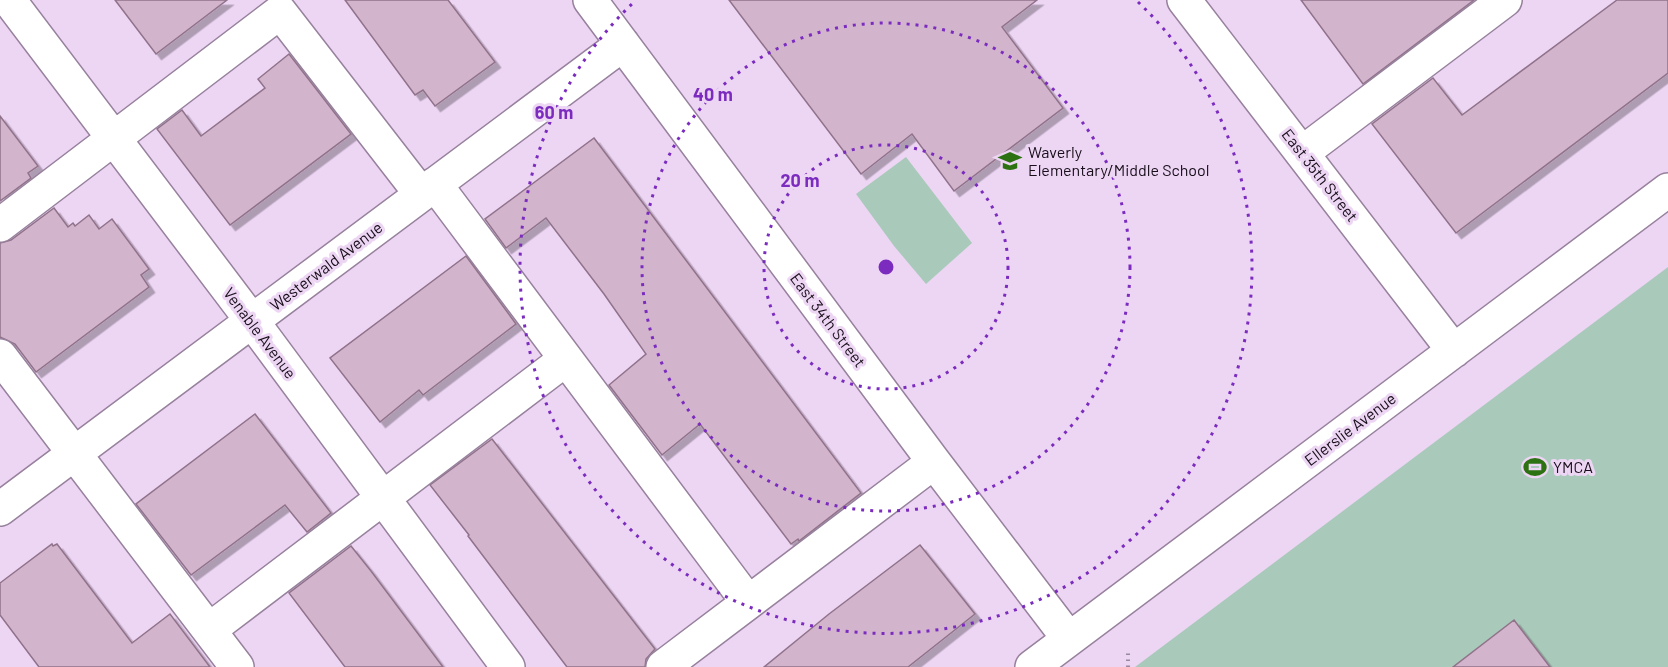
<svg xmlns="http://www.w3.org/2000/svg" width="1668" height="667" viewBox="0 0 1668 667" font-family="Barlow,sans-serif">
<style>
.green{fill:#a9caba}
.building{fill:#d3b4cd;stroke:#90738a;stroke-width:1.5;filter:url(#shadow)}
.lines{fill:none;stroke-linecap:round;stroke-linejoin:round}
.minor-casing{stroke:#97819d;stroke-width:36}
.path{stroke:#9a889f;stroke-width:4;stroke-dasharray:1.5 4.5;stroke-linecap:butt}
.minor{stroke:#fff;stroke-width:33}
.ring{fill:none;stroke:#7b2cbf;stroke-width:3;stroke-dasharray:3 6}
.labels{text-anchor:middle;stroke-width:6;stroke-linejoin:round;paint-order:stroke}
.poi-label{font-size:16px;fill:#170e19;stroke:#edd5f4;text-anchor:start}
.street-label{font-size:16px;fill:#170e19;stroke:#edd5f4}
.centre{fill:#7b2cbf;stroke:#edd5f4;stroke-width:3}
.ring-label{font-size:18px;text-anchor:middle;font-weight:bold;fill:#7b2cbf;stroke:#edd5f4;stroke-width:6;stroke-linejoin:round;paint-order:stroke}
</style>
<defs>
<filter id="shadow"><feDropShadow dx="5.5" dy="5.5" stdDeviation="0" flood-color="#0004"/></filter>
</defs>
<rect width="100%" height="100%" fill="#edd5f4"/>
<!-- green -->
<path class="green" d="M 906,157 L 972,243 L 926,284 L 894,246 L 856,194 Z
M 1668,267 L 1668,667 L 1135,667 Z"/>
<!-- building -->
<path class="building" d="M 115,0 L 227,0 L 156,54 Z
M 345,0 L 448,0 L 495,62 L 435,106 L 423,90 L 415,95 Z
M 729,0 L 1037,0 L 1002,27 L 1063,108 L 954,191 L 912,134 L 861,174 Z
M 1301,0 L 1474,0 L 1363,84 Z
M 1617,0 L 1668,0 L 1668,73 L 1456,233 L 1372,124 L 1433,78 L 1462,115 Z
M 289,54 L 351,134 L 230,225 L 157,129 L 182,110 L 201,136 L 265,88 L 258,79 Z
M 0,116 L 38,166 L 28,173 L 31,178 L 0,201 Z
M 594,138 L 861,493 L 799,541 L 798,539 L 791,544 L 700,424 L 662,455 L 609,385 L 646,354 L 604,294 L 546,218 L 506,248 L 485,219 Z
M 54,208 L 68,227 L 73,223 L 75,226 L 89,215 L 99,229 L 112,219 L 149,269 L 141,275 L 149,287 L 36,372 L 15,344 L 0,337 L 0,243 L 11,240 Z
M 466,256 L 516,324 L 423,395 L 419,390 L 380,422 L 330,358 Z
M 255,414 L 331,513 L 307,532 L 285,505 L 191,575 L 136,504 Z
M 492,439 L 655,649 L 646,659 L 645,667 L 567,667 L 468,536 L 469,535 L 430,485 Z
M 52,544 L 53,546 L 57,544 L 132,643 L 170,614 L 210,667 L 39,667 L 0,615 L 0,583 Z
M 920,545 L 975,614 L 908,667 L 764,667 L 829,614 Z
M 351,546 L 371,571 L 443,667 L 345,667 L 289,593 Z
M 1514,620 L 1550,667 L 1453,667 Z"/>
<g class="lines">
<!-- minor casing -->
<g class="minor-casing">
<path id="minor" d="M 9,0 L 252,321 L 508,667
M 590,0 L 934,462 L 1069,639
M 1184,0 L 1454,351
M 1302,153 L 1505,0
M 435,184 L 748,602
M 0,225 L 280,12 L 421,194
M 0,356 L 237,667
M 0,509 L 623,44
M 209,630 L 566,359
M 663,667 L 934,462
M 1032,667 L 1668,190"/>
</g>
<!-- path -->
<path class="path" d="M 1128,667 L 1128,652"/>
<!-- minor -->
<use href="#minor" class="minor"/>
</g>
<!-- distance rings -->
<g class="ring">
<circle cx="886" cy="267" r="122"/>
<circle cx="886" cy="267" r="244"/>
<path d="M1138 2A366 366 0 1 1 634 2"/>
</g>
<!-- icons -->
<defs>
<g id="school-bare" transform="scale(1.8)"><path d="M0-5L7-2L0 1L-7-2ZM-4 1L0 2.5L4 1V4Q0 6-4 4Z" fill="#2d7212" stroke="#edd5f4" stroke-width="2.5" paint-order="stroke"/></g>
<g id="stadium-bare" transform="scale(1.8)"><path d="M0-5a6.5 5 0 1 0 0 10a6.5 5 0 1 0 0-10ZM-3.5-1.8h7v3.6h-7Z" fill="#2d7212" stroke="#edd5f4" stroke-width="2.5" paint-order="stroke"/></g>
</defs>
<g fill-rule="evenodd">
<use href="#school-bare" x="1010" y="161"/>
<use href="#stadium-bare" x="1535" y="467"/>
</g>
<g class="labels">
<!-- poi labels -->
<g class="poi-label">
<text x="1028" y="158">Waverly<tspan x="1028" dy="18">Elementary/Middle School</tspan></text>
<text x="1553" y="473">YMCA</text>
</g>
<!-- street labels -->
<g class="street-label">
<text transform="translate(1320 175) rotate(52)" y="6">East 35th Street</text>
<text transform="translate(326 266) rotate(-37)" y="6">Westerwald Avenue</text>
<text transform="translate(828 320) rotate(53)" y="6">East 34th Street</text>
<text transform="translate(260 333) rotate(53)" y="6">Venable Avenue</text>
<text transform="translate(1350 429) rotate(-37)" y="6">Ellerslie Avenue</text>
</g>
</g>
<circle cx="886" cy="267" r="9" class="centre"/>
<g class="ring-label">
<text x="713" y="101">40 m</text>
<text x="554" y="119">60 m</text>
<text x="800" y="187">20 m</text>
</g>
</svg>
